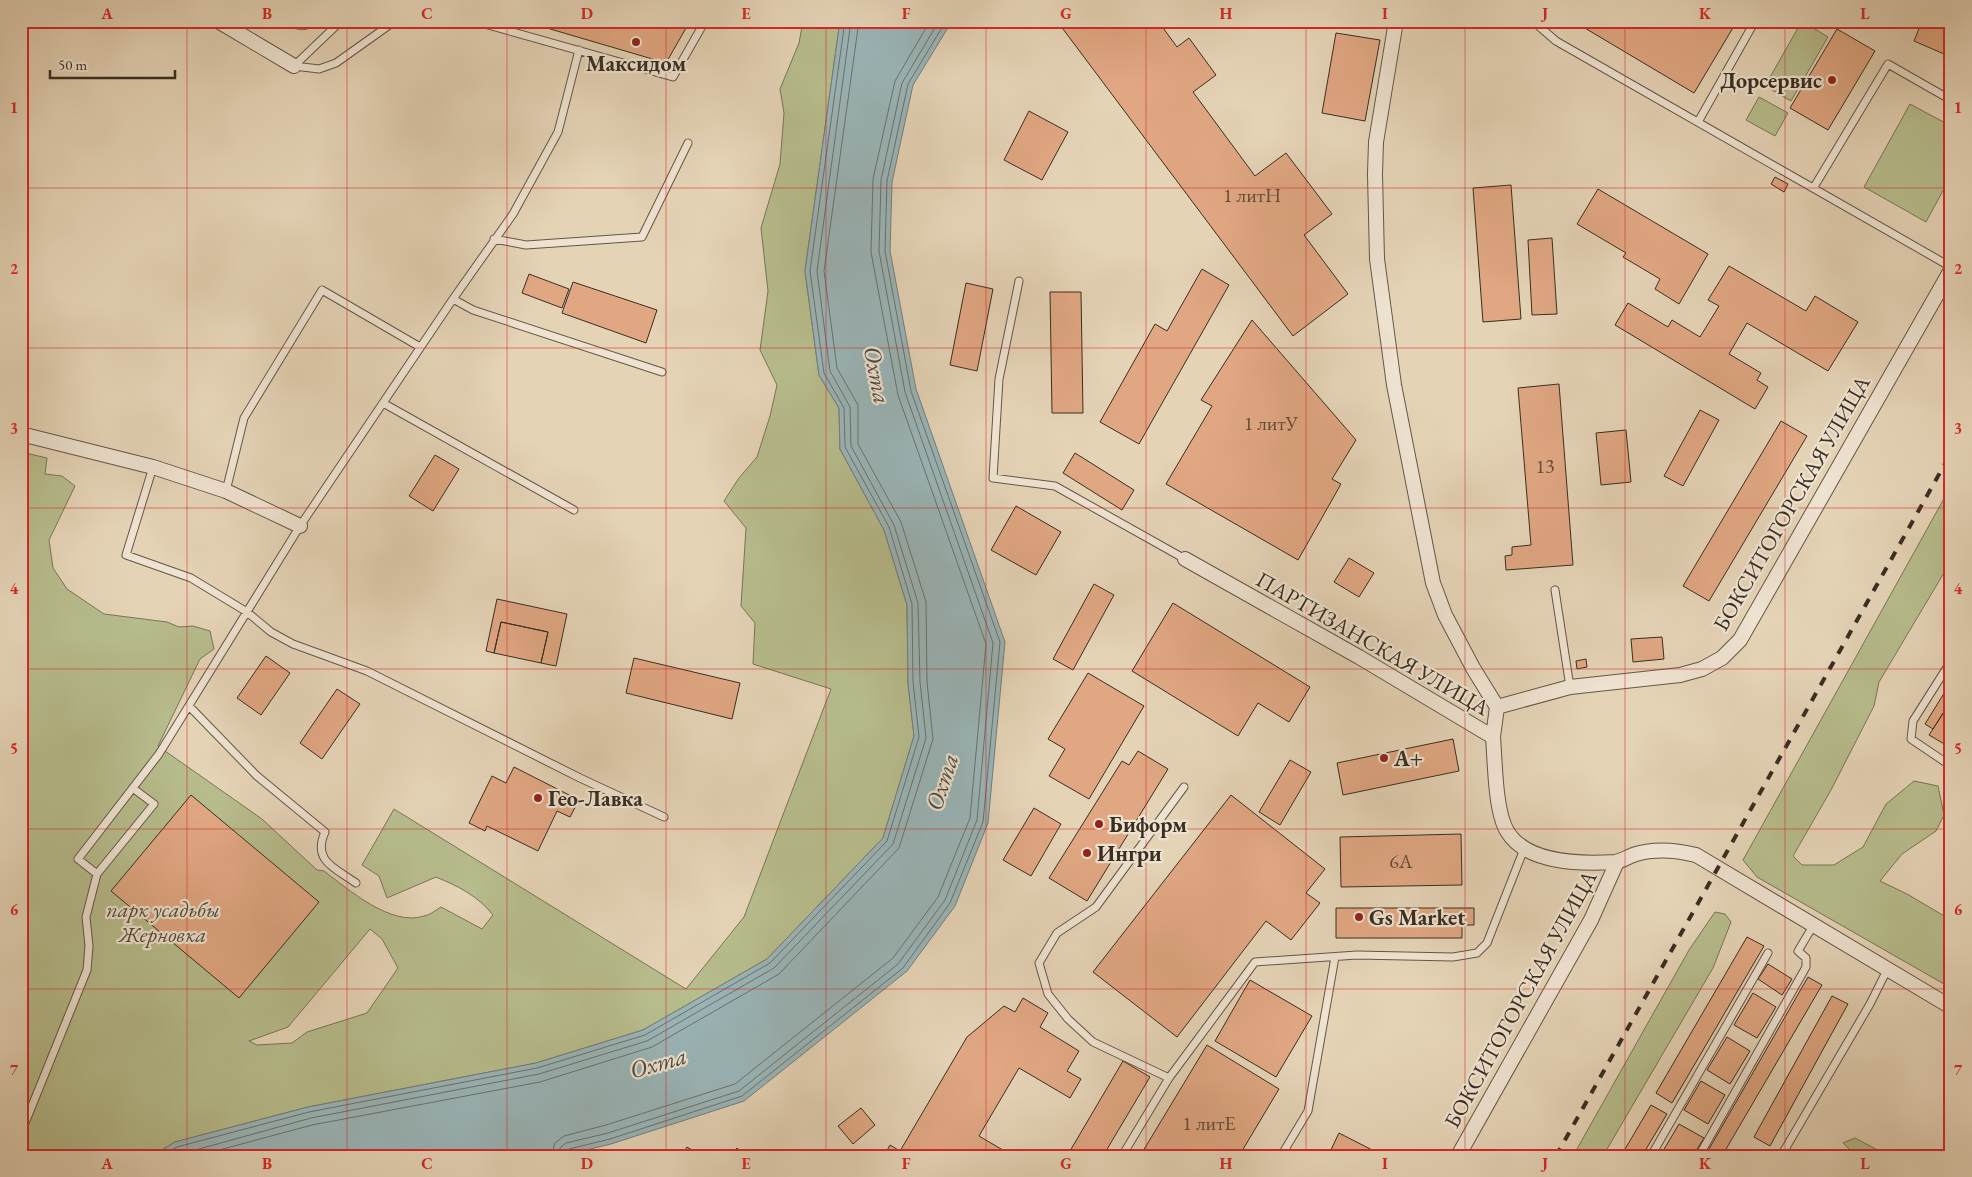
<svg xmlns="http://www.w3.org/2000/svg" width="1972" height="1177" viewBox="0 0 1972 1177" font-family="'EB Garamond',serif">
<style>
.green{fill:#b7bc8c;stroke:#787556;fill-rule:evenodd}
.water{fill:#9ab5b8;stroke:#737f7c}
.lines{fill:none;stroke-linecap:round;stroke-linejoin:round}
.shore{stroke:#69726c;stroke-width:1}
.building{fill:#e0a782;stroke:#382e21}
.service-casing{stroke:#635746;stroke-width:9}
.minor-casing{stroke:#635746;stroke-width:16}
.service{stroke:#eee2d0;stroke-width:7}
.minor{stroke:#eee2d0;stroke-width:14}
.rail{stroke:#382e21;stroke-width:4;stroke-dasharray:9 9;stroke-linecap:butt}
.grid{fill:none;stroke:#d62828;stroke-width:1;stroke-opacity:0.55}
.poi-dot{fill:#8f2418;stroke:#eee2d0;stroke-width:2}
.labels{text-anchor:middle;stroke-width:4.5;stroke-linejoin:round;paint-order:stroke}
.number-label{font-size:20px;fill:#624c39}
.poi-label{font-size:22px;font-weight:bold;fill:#382e21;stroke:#eee2d0;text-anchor:start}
.street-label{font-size:22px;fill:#382e21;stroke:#eee2d0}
.park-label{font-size:22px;font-style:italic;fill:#514a36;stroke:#eee2d0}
.water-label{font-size:24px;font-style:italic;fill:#4c493f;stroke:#eee2d0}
.neatline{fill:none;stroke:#d62828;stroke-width:2}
.grid-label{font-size:16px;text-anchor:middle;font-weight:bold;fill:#d62828}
</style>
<rect width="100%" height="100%" fill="#e5d3b6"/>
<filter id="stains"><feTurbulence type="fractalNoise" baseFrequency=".004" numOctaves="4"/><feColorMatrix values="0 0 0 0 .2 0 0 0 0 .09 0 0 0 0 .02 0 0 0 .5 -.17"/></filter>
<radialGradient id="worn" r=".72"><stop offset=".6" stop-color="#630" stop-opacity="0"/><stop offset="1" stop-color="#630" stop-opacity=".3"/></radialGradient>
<!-- green -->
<path class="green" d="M 280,21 L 319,21 C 306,35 295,30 280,21 Z
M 803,21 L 840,21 L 805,271 L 819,375 L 839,408 L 840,449 L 884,530 L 907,605 L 908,683 L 914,736 L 883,838 L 767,959 L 643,1030 L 536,1063 L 308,1107 L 175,1142 L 152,1156 L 21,1156 L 21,452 L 47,458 L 45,474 L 62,476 L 75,486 L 49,540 L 53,568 L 67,589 L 104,614 L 167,622 L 179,627 L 193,626 L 210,631 L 214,649 L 200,659 L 158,746 L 262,819 L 317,870 L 324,871 C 348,889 391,927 424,916 C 430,915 436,910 441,907 L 482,929 L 493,915 C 478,896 458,886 436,877 L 387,898 L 379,876 L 362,865 L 394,809 L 686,989 L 744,917 L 831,689 L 753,664 L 755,623 L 741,606 L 746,528 L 724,501 L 739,478 L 757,457 L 770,416 L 777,385 L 760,350 L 768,291 L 761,228 L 780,164 L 784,113 L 780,89 L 799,43 ZM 370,929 L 382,939 L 398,968 L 367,1013 L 307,1032 L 292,1043 L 257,1045 L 249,1041 L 288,1027 Z
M 1802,21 L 1828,37 L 1791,101 L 1765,86 Z
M 1759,97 L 1788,113 L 1775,136 L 1746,120 Z
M 1910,104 L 1951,126 L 1951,176 L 1926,222 L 1864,187 Z
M 1951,486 L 1951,561 L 1879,682 L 1874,706 L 1831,790 L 1793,856 L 1802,865 L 1834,865 L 1863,847 L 1886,804 L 1914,781 L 1938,786 L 1944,815 L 1936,831 L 1902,854 L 1880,881 L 1907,894 L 1951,920 L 1951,988 L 1757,877 L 1743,860 Z
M 1715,912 L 1725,914 L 1731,922 L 1713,968 L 1603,1156 L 1573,1156 L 1689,950 Z
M 1855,1138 L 1889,1156 L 1856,1156 L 1843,1143 Z"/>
<!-- water -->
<path class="water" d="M 840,21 L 952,21 L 913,85 L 892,182 L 890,251 L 916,389 L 1005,642 L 988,823 L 955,906 L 907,971 L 744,1101 L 611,1144 L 561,1156 L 152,1156 L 175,1142 L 308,1107 L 536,1063 L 643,1030 L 767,959 L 883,838 L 914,736 L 908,683 L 907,605 L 884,530 L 840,449 L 839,408 L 819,375 L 805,271 Z"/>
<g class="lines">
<!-- shore -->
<path class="shore" d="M 162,1156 L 177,1147 L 309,1112 L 537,1068 L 645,1035 L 770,963 L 887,841 L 919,737 L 913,682 L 912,604 L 889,527 L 845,447 L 844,408 L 824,373 L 810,271 L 845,21
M 174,1156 L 311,1118 L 539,1074 L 647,1041 L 774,968 L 893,844 L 926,738 L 920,682 L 918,603 L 894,525 L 851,446 L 850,407 L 830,371 L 817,271 L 851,21
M 197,1156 L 312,1125 L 540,1082 L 652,1047 L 779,974 L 899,848 L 933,739 L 927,682 L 926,602 L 901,522 L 858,444 L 858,405 L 837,368 L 824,271 L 859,21
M 551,1156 L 555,1143 L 564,1136 L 606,1125 L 735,1084 L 893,958 L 938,897 L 970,818 L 986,644 L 898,395 L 871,252 L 873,179 L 895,81 L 930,21
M 559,1156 L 560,1148 L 566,1143 L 608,1133 L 739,1091 L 898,964 L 945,900 L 977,820 L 993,643 L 905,392 L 879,251 L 881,180 L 902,83 L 939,21
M 565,1156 L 569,1149 L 610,1139 L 742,1096 L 903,968 L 950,903 L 983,822 L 1000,642 L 911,391 L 885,251 L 887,181 L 908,84 L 946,21"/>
</g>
<!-- building -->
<path class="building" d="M 523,21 L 690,21 L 666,63 Z
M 1057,21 L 1158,21 L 1177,47 L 1189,38 L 1216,75 L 1193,92 L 1255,176 L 1286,153 L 1332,214 L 1304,235 L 1348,294 L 1293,336 Z
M 1573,21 L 1737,21 L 1694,93 Z
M 1922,21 L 1951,21 L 1951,57 L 1914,41 Z
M 1837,29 L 1875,51 L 1828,130 L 1790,108 Z
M 1336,33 L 1380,40 L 1365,121 L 1322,113 Z
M 1029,111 L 1068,132 L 1042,180 L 1004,160 Z
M 1775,177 L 1788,184 L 1784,192 L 1771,184 Z
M 1511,185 L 1521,319 L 1483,322 L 1473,188 Z
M 1598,189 L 1708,254 L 1679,304 L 1655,289 L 1660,279 L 1623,257 L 1626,253 L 1577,224 Z
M 1552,238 L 1557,314 L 1532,315 L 1528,240 Z
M 1729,266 L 1806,311 L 1815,296 L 1858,322 L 1828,371 L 1747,323 L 1729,354 L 1761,373 L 1757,380 L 1768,387 L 1755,409 L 1615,325 L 1628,303 L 1668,327 L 1672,320 L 1700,337 L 1719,306 L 1708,300 Z
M 1202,269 L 1229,285 L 1139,444 L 1100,422 L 1155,324 L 1167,331 Z
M 529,274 L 569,289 L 562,308 L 522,293 Z
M 573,282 L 657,310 L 646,343 L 562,313 Z
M 966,283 L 993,289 L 977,371 L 950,365 Z
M 1050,292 L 1081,292 L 1083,413 L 1052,413 Z
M 1252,320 L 1356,440 L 1332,479 L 1341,484 L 1298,560 L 1166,484 L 1212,406 L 1201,400 Z
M 1559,384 L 1573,565 L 1506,570 L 1505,556 L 1512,555 L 1512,547 L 1531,545 L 1518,388 Z
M 1700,410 L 1719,420 L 1683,486 L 1664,476 Z
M 1781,421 L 1807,436 L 1709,601 L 1683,586 Z
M 1626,430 L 1631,482 L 1601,485 L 1596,433 Z
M 1075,453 L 1134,490 L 1122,510 L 1063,473 Z
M 435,455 L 459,469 L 433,511 L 409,496 Z
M 1016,506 L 1061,532 L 1036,575 L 991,550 Z
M 1349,558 L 1374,573 L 1359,597 L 1334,582 Z
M 1094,584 L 1114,595 L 1073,670 L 1053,659 Z
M 497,599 L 567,614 L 556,666 L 541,663 L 548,632 L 501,622 L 494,653 L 486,651 Z
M 1173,603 L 1310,687 L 1289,722 L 1258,703 L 1238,736 L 1132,671 Z
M 501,622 L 548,632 L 541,663 L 494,653 Z
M 1662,637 L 1664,659 L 1633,662 L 1631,639 Z
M 266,656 L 290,673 L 261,715 L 237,698 Z
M 634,658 L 740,683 L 732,719 L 626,693 Z
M 1586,659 L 1587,667 L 1577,669 L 1576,661 Z
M 1088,673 L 1144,706 L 1089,799 L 1049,776 L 1065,749 L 1048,739 Z
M 1951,682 L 1951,701 L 1933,729 L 1925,724 Z
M 337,689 L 360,704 L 322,759 L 300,743 Z
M 1951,701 L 1951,748 L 1929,735 Z
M 1453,739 L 1459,771 L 1343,795 L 1337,763 Z
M 1138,751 L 1168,769 L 1087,901 L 1049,878 L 1122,761 L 1129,765 Z
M 1290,760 L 1311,772 L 1280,825 L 1259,812 Z
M 514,767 L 579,800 L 570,817 L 557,811 L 538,851 L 487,826 L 485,831 L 469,823 L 492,776 L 506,783 Z
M 191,795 L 319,902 L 239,998 L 111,891 Z
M 1231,795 L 1325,869 L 1306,893 L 1320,903 L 1291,940 L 1266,921 L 1177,1037 L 1093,972 Z
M 1034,808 L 1061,824 L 1031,876 L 1003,860 Z
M 1461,834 L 1462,885 L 1341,887 L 1340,837 Z
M 1336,908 L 1474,908 L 1474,925 L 1462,925 L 1462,938 L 1336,938 Z
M 1747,937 L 1764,946 L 1672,1103 L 1656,1093 Z
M 1768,964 L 1792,979 L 1782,995 L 1758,979 Z
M 1808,977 L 1822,985 L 1722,1156 L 1705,1156 Z
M 1250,980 L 1312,1016 L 1276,1077 L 1215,1041 Z
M 1753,993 L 1776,1007 L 1757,1038 L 1734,1025 Z
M 1832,996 L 1848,1004 L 1770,1146 L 1754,1137 Z
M 1023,998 L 1048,1013 L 1040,1027 L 1079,1051 L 1067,1071 L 1081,1079 L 1070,1098 L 1019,1068 L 979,1136 L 1013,1156 L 884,1156 L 890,1145 L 900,1151 L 967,1037 L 1004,1006 L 1015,1012 Z
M 1727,1037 L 1750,1051 L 1730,1084 L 1707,1070 Z
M 1207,1045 L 1279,1089 L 1239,1156 L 1140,1156 Z
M 1123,1061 L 1150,1077 L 1103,1156 L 1067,1156 Z
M 1701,1081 L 1725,1095 L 1708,1124 L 1684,1110 Z
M 1651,1105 L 1667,1114 L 1642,1156 L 1621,1156 Z
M 861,1108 L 875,1125 L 853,1144 L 838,1126 Z
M 1679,1124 L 1704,1138 L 1693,1156 L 1660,1156 Z
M 1339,1133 L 1378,1153 L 1377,1156 L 1328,1156 Z
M 687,1147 L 702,1156 L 682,1156 Z
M 737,1148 L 746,1156 L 730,1156 Z"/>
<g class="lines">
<!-- service casing -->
<g class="service-casing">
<path id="service" d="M 474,21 L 673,77 L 705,21
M 1533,21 L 1556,41 L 1951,267
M 294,66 L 319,69 L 336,63 L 395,21
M 294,66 L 341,21
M 1698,122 L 1755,21
M 1814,187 L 1888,64 L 1951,100
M 494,239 L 526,245 L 642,237 L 688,143
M 1019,281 L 999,379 L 993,478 L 1055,486 L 1185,559
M 453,299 L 473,310 L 662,372
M 383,403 L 574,510
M 153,467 L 126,555 L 191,578 L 247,612 L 271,632 L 293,644 L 367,671 L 580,778 L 664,817
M 226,491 L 244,418 L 322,290 L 420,347
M 1555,590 L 1570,687
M 1951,661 L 1913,721 L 1911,739 L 1951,766
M 189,706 L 257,776 L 325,832 C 312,861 335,868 356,883
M 97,874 L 78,859 L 159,754 L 300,526 L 453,299 L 513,214 L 558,132 L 579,50
M 1169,1078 L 1093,1042 L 1068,1019 L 1048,994 L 1039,963 L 1057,933 L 1096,907 L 1184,787
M 21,1133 L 87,970 L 89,946 L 86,917 L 97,874 L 154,804 L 134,789
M 1122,1156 L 1169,1078 L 1255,962 L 1357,955 L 1453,957 L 1477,953 L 1487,943 L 1524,849
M 1281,1156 L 1308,1111 L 1335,957
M 1651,1156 L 1768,953
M 1699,1156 L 1806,967 L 1806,958 L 1798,951 L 1813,926
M 1781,1156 L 1870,1004 L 1887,970"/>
</g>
<!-- minor casing -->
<g class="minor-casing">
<path id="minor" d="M 218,21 L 294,66
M 1396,21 L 1376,142 L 1375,174 L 1377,259 L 1394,385 L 1433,583 L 1445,615 L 1473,668 L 1497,707
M 21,434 L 153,467 L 226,491 L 300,526
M 1185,559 L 1359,657 L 1493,737 C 1495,761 1495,811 1507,831 C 1526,864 1581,864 1615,862 C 1622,861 1629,856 1636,854 C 1656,848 1676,850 1696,855 L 1951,1007
M 1493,737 L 1497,707 L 1570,687 L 1680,675 L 1702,669 L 1722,658 L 1740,640 L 1951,270
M 1458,1156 L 1591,920 L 1617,862"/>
</g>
<!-- service -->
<use href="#service" class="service"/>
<!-- minor -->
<use href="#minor" class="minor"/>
<!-- rail -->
<path class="rail" d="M 1556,1156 L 1951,453"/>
</g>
<!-- grid -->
<path class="grid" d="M 187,21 L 187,1156M 347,21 L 347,1156M 507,21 L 507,1156M 666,21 L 666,1156M 826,21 L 826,1156M 986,21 L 986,1156M 1146,21 L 1146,1156M 1306,21 L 1306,1156M 1465,21 L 1465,1156M 1625,21 L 1625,1156M 1785,21 L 1785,1156M 21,188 L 1951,188M 21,348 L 1951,348M 21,508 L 1951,508M 21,669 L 1951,669M 21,829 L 1951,829M 21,989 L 1951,989"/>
<!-- markers -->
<g class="poi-dot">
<circle cx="636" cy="42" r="5"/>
<circle cx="1832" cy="80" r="5"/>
<circle cx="1384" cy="758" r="5"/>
<circle cx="538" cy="798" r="5"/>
<circle cx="1099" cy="824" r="5"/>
<circle cx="1087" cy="853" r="5"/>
<circle cx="1359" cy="917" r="5"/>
</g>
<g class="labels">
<!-- number labels -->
<g class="number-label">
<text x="1252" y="202">1 литН</text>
<text x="1271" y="430">1 литУ</text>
<text x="1545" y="473">13</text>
<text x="1401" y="868">6А</text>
<text x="1209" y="1130">1 литЕ</text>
</g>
<!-- poi labels -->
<g class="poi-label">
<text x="636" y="71" text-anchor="middle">Максидом</text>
<text x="1822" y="88" text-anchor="end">Дорсервис</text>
<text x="1394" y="766">А+</text>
<text x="548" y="806">Гео-Лавка</text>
<text x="1109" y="832">Биформ</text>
<text x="1097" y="861">Ингри</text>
<text x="1369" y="925">Gs Market</text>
</g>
<!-- street labels -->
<g class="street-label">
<text transform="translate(1791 503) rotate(-60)" y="8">БОКСИТОГОРСКАЯ УЛИЦА</text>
<text transform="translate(1373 643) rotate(30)" y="8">ПАРТИЗАНСКАЯ УЛИЦА</text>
<text transform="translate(1520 999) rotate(-61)" y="8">БОКСИТОГОРСКАЯ УЛИЦА</text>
</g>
<!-- park labels -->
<g class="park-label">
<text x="163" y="917">парк усадьбы<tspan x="163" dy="25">Жерновка</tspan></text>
</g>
<!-- water labels -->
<g class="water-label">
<text transform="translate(877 375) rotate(79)" y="8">Охта</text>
<text transform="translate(942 782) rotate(-72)" y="8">Охта</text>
<text transform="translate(658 1063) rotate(-16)" y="8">Охта</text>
</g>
</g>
<!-- margin -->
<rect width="1972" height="1177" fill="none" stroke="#e5d3b6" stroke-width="55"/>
<!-- scale -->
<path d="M50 70v8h125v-8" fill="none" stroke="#382e21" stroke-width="2.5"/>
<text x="58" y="70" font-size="15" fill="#382e21" stroke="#eee2d0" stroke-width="4" paint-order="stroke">50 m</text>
<rect x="28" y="28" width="1916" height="1122" class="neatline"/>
<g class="grid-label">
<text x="107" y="19">A</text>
<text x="267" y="19">B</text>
<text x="427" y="19">C</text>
<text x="587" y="19">D</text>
<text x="746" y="19">E</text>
<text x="906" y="19">F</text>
<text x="1066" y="19">G</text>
<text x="1226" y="19">H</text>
<text x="1385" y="19">I</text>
<text x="1545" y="19">J</text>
<text x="1705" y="19">K</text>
<text x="1865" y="19">L</text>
<text x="14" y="113">1</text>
<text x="1958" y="113">1</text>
<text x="14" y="274">2</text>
<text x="1958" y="274">2</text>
<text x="14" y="434">3</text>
<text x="1958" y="434">3</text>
<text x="14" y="594">4</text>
<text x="1958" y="594">4</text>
<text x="14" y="754">5</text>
<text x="1958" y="754">5</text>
<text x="14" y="915">6</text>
<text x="1958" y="915">6</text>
<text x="14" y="1075">7</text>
<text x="1958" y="1075">7</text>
<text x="107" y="1169">A</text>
<text x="267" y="1169">B</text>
<text x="427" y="1169">C</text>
<text x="587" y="1169">D</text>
<text x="746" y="1169">E</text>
<text x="906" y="1169">F</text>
<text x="1066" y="1169">G</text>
<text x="1226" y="1169">H</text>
<text x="1385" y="1169">I</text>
<text x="1545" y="1169">J</text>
<text x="1705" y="1169">K</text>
<text x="1865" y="1169">L</text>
</g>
<rect width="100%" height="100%" filter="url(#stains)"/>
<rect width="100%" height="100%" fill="url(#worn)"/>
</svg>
